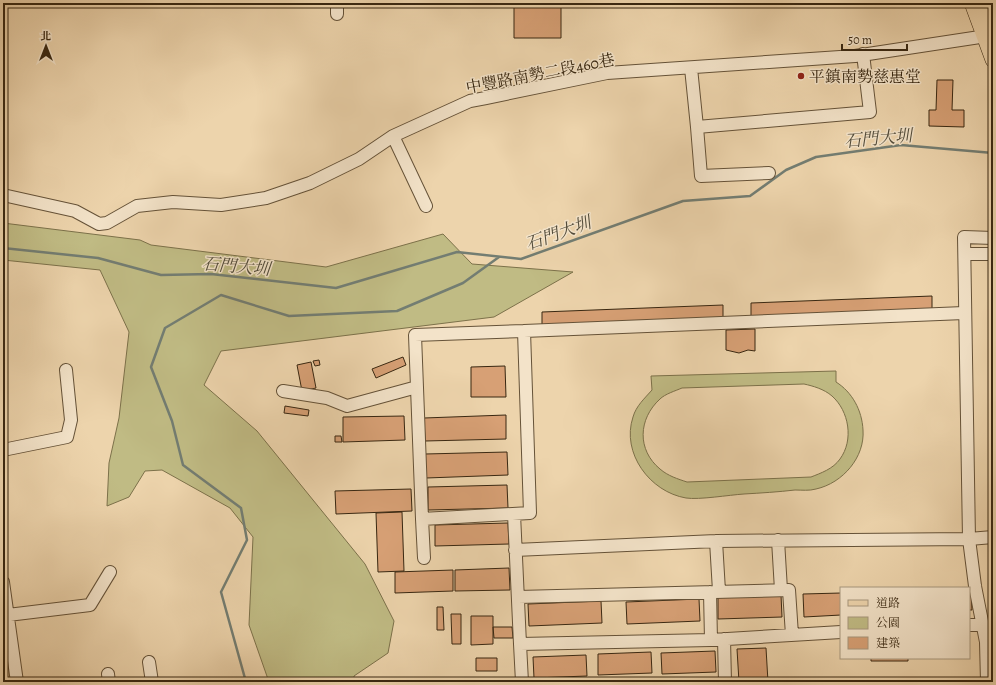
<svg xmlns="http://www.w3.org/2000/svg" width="996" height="685" viewBox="0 0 996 685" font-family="Alegreya,'Noto Serif TC',serif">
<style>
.green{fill:#c0bb84;stroke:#7c714a;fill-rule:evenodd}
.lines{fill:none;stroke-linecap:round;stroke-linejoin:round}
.stream{stroke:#737d72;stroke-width:2.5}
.building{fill:#d7a075;stroke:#382711}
.minor-casing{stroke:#655238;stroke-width:14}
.major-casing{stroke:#382711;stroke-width:16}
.minor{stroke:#f3e3c9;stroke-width:12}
.major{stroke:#edd4ac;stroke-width:15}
.poi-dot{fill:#8f2418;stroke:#f3e3c9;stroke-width:1.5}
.labels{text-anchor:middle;stroke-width:3;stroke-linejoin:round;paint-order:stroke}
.street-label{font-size:16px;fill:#382711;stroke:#f3e3c9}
.poi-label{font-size:16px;fill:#382711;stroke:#f3e3c9;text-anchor:start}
.water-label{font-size:17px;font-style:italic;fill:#514b3a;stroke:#f3e3c9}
</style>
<rect width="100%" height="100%" fill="#edd4ac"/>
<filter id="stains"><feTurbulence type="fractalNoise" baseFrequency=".005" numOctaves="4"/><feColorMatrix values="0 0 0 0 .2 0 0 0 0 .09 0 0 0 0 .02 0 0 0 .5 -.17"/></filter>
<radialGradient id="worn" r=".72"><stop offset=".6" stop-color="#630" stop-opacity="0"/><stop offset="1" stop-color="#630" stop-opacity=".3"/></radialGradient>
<!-- green -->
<path class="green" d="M 3,223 L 140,240 L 151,245 L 326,267 L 443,234 L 472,264 L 573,272 L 494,317 L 221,351 L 204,385 L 257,431 L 365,564 L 394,621 L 388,653 L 354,676 L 354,682 L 269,682 L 249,625 L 253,537 L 230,508 L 162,470 L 145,471 L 129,497 L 107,506 L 109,463 L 119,418 L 129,332 L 100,270 L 3,260 Z
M 836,371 L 836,382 C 852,392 862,410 863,430 C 865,457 843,483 816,489 C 809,491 802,490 795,490 C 778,492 761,493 744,494 C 729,495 699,500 686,498 C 650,492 621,453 633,417 C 636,406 645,398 652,390 L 651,376 ZM 804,384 C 813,386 824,389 832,396 C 849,411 854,440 840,459 C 833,469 821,473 811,477 L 687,482 C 678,479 668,476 660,469 C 637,450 638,419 660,399 C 665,394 675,391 682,388 Z"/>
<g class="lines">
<!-- stream -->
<path class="stream" d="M 3,248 L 98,258 L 161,275 L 211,274 L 336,288 L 457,252 L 521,259 L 683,201 L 750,196 L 786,170 L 816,157 L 901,145 L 993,153
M 246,682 L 221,592 L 247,540 L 241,508 L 183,465 L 172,421 L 151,367 L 165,328 L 221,295 L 289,316 L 397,311 L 463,283 L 499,257"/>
</g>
<!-- building -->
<path class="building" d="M 514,3 L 561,3 L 561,38 L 514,38 Z
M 937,80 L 953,80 L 952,110 L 964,110 L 964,127 L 929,126 L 929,110 L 936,110 Z
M 932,296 L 932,309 L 751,316 L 751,303 Z
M 723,305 L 723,318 L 542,325 L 542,312 Z
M 755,329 L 755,351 L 748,350 L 739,353 L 726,350 L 726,330 Z
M 403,357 L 406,365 L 376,378 L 372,369 Z
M 319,360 L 320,365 L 315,366 L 313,361 Z
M 311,362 L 316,388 L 302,391 L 297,365 Z
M 505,366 L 506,397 L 471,397 L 471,367 Z
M 285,406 L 309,410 L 308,416 L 284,413 Z
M 506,415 L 506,439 L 425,441 L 424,418 Z
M 404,416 L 405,440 L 343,442 L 343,417 Z
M 335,436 L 341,436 L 342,442 L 335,442 Z
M 507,452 L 508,475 L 426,478 L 425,454 Z
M 507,485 L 508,508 L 428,510 L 428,487 Z
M 411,489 L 412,511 L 336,514 L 335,491 Z
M 402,512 L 404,571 L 378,572 L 376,513 Z
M 508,523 L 509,544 L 435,546 L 435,525 Z
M 509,568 L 510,590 L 455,591 L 455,570 Z
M 453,570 L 453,591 L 395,593 L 395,572 Z
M 967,588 L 971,588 L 972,610 L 969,610 L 969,588 Z
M 841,593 L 841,615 L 804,617 L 803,594 Z
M 781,595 L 782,617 L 718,619 L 718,597 Z
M 699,599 L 700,621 L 627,624 L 626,602 Z
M 601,601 L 602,623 L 529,626 L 528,604 Z
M 437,607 L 443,607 L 444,630 L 437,630 Z
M 451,614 L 461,614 L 461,644 L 452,644 Z
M 471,616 L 493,616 L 493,644 L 471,645 Z
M 493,627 L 512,627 L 513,638 L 494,638 Z
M 766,648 L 768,682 L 739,682 L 737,649 Z
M 715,651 L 716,672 L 662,674 L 661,653 Z
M 651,652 L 652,673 L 598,675 L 598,654 Z
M 586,655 L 587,676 L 534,678 L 533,657 Z
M 476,658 L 497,658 L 497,671 L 476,671 Z
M 871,658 L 908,658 L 908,661 L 871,661 Z
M 581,680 L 581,682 L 539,682 Z"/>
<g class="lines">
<!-- minor casing -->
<g class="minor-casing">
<path id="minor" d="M 337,3 L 337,14
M 691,68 L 697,127 L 870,112 L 863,54
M 697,127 L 701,176 L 769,173
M 393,136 L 426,206
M 3,195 L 75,211 L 99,224 L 107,223 L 137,206 L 173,202 L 221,205 L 266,198 L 310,183 L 359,159 L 393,136 L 470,101 L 486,98 L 607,73 L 855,56 L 993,35
M 965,254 L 993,254
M 524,331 L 530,513 L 422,519 L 415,335 Z
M 524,331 L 964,313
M 283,391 L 327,398 L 347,406 L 417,387
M 3,450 L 67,437 L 71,420 L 66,370
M 514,514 L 520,644 L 711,640 L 841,632
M 422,519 L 424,558
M 778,540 L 781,590
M 716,541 L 719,591
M 515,550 L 716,541 L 969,539 L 964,237 L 993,238
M 3,582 L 17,682
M 710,592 L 711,640
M 518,597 L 789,590 L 792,635
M 8,615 L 90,605 L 110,572
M 969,625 L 983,625
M 724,639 L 725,682
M 520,644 L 522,682
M 149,662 L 152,682
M 108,674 L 109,682
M 987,682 L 986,642 L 975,586 L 969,539 L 993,537"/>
</g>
<!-- major casing -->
<g class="major-casing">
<path id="major" d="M 972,3 L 993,60
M 986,3 L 993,23"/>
</g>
<!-- minor -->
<use href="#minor" class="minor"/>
<!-- major -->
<use href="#major" class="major"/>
</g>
<!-- markers -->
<circle class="poi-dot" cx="801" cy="76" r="4"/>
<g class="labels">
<!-- street labels -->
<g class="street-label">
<text transform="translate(540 73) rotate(-11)" y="6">中豐路南勢二段460巷</text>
</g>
<!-- poi labels -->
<g class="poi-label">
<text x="809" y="82">平鎮南勢慈惠堂</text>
</g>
<!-- water labels -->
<g class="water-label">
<text transform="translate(878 138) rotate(-5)" y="6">石門大圳</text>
<text transform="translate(558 233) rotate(-20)" y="6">石門大圳</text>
<text transform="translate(236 266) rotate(5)" y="6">石門大圳</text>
</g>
</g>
<!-- margin -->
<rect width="996" height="685" fill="none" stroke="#edd4ac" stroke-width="16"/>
<rect x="4" y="4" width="988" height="677" fill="none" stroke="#382711" stroke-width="2"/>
<rect x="8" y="8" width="980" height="669" fill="none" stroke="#382711"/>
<!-- legend -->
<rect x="840" y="587" width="130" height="72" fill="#f3e3c9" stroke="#a8987f"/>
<rect x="848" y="600" width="20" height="6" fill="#edd4ac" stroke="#a8987f"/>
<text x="876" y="607" font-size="12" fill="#382711">道路</text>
<rect x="848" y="617" width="20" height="12" fill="#c0bb84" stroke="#a8987f"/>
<text x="876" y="627" font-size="12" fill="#382711">公園</text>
<rect x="848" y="637" width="20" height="12" fill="#d7a075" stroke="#a8987f"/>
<text x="876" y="647" font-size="12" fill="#382711">建築</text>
<!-- north arrow -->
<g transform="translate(46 46)" stroke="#f3e3c9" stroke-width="3" paint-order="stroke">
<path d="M0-3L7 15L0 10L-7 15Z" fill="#382711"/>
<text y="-6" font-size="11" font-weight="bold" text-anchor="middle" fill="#382711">北</text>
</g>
<!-- scale -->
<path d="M842 44v6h65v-6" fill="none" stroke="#382711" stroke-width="2"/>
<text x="848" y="44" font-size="12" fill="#382711" stroke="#f3e3c9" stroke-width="3" paint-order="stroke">50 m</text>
<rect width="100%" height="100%" filter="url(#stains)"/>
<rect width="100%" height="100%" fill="url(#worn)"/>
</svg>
